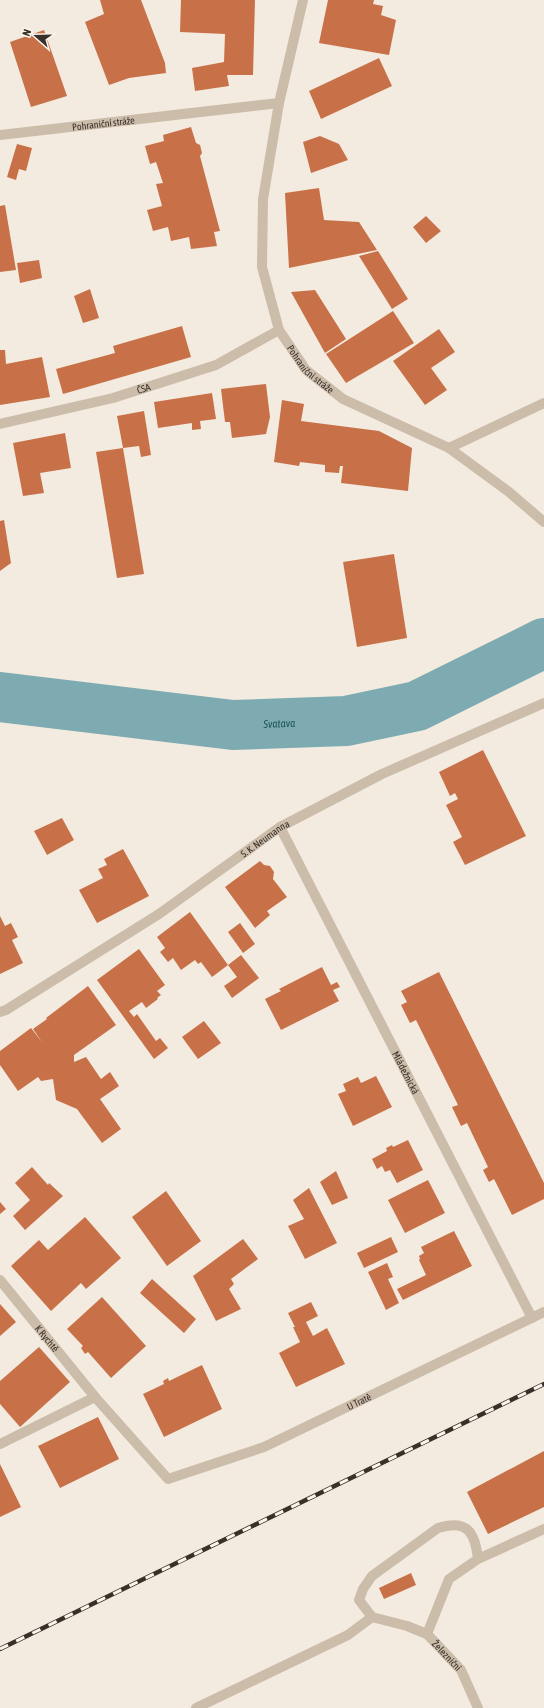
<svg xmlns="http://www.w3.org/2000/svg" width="544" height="1708" viewBox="0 0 544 1708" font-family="'Asap Condensed',sans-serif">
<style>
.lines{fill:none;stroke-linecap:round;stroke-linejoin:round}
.river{stroke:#7dabb1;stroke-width:50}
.building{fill:#c87148}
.service{stroke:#ccbcaa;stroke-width:10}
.minor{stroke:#ccbcaa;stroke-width:10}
.rail-casing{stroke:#39302a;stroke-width:4.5}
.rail{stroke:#fbf5ec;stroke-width:3;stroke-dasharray:9;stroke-linecap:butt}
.labels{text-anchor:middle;stroke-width:3.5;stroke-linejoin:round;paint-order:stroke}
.street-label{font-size:10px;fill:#39302a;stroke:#fbf5ec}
.water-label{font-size:11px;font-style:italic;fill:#1e535c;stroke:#fbf5ec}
</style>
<rect width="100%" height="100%" fill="#f3ebdf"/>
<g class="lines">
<!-- river -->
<path class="river" id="s1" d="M 0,697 L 233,725 L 346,721 L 417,706 L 544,643"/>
</g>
<!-- building -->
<path class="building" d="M 100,0 L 141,0 L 165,63 L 166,73 L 129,78 L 109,85 L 85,22 L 104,14 Z
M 181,0 L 255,0 L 253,75 L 227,75 L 229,86 L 195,91 L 192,68 L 224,62 L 225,34 L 180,32 Z
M 328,0 L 374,0 L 373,4 L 383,6 L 381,15 L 396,20 L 389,55 L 319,43 Z
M 44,30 L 67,96 L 31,107 L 10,42 Z
M 379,58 L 392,86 L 321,119 L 309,91 Z
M 191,127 L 196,143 L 200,145 L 202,153 L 200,156 L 220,231 L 214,232 L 217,246 L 191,249 L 189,237 L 171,241 L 168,227 L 153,231 L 147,210 L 162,206 L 156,184 L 163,183 L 156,162 L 150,164 L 145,146 L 164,141 L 163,135 Z
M 320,136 L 339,144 L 348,160 L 311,173 L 303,142 Z
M 17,144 L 32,148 L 26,171 L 19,169 L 16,180 L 7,177 Z
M 319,188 L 324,220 L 359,222 L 377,250 L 289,268 L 285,193 Z
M 5,205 L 16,270 L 0,272 L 0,206 Z
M 426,216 L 441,231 L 426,243 L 413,227 Z
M 378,251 L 408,299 L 392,309 L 359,256 Z
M 39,260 L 42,278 L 20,283 L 17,263 Z
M 90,289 L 99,318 L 83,323 L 74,296 Z
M 315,290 L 346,339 L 325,353 L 291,292 Z
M 393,311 L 414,343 L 346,383 L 326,354 Z
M 182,326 L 191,357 L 63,394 L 56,369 L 115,353 L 113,346 Z
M 439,329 L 455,352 L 431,368 L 447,390 L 425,405 L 393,361 Z
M 0,350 L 5,350 L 6,364 L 42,357 L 50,397 L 0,405 Z
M 266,384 L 270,417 L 266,434 L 232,438 L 230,422 L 225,422 L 221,389 Z
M 212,393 L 216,419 L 200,421 L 201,429 L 192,430 L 192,423 L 158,428 L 154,402 Z
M 282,400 L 304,404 L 301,421 L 379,431 L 412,448 L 408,491 L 341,483 L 343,466 L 340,466 L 339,473 L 325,472 L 325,465 L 300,462 L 299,466 L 274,462 Z
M 144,411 L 151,455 L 141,457 L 139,446 L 123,448 L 117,416 Z
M 65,433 L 71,468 L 40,473 L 44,493 L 23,496 L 13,443 Z
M 123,448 L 144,574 L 117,578 L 96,452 Z
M 4,520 L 11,563 L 0,571 L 0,521 Z
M 394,554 L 407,638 L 357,647 L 343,562 Z
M 483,750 L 526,836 L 465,865 L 453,842 L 462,837 L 446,805 L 458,799 L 455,793 L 450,796 L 439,772 Z
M 62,818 L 74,840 L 47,855 L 34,831 Z
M 123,849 L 149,896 L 97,923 L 79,890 L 103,878 L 98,869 L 107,865 L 104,859 Z
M 260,861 L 264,865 L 270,866 L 274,872 L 273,879 L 287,897 L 267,911 L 270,915 L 255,928 L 225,887 Z
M 190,912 L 228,965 L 212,977 L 201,962 L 198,964 L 195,960 L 181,970 L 173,958 L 168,962 L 160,952 L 165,948 L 157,937 Z
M 0,916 L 5,926 L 11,923 L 18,937 L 12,940 L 23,963 L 0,974 Z
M 240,923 L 255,944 L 243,953 L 228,932 Z
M 139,949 L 165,985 L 157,991 L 161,995 L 157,998 L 158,999 L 146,1008 L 142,1002 L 129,1011 L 134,1017 L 137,1014 L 156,1041 L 160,1038 L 168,1048 L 154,1059 L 97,980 Z
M 241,955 L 259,978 L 232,998 L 224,986 L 237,977 L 228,965 Z
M 322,967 L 331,985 L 337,982 L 340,987 L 333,990 L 339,1001 L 281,1030 L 265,999 L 281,991 L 279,989 Z
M 439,972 L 544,1183 L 544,1199 L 512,1215 L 494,1179 L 489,1182 L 483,1170 L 488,1167 L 467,1123 L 461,1126 L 452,1107 L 458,1105 L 416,1020 L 410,1023 L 401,1005 L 407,1002 L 401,991 Z
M 88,986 L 116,1025 L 74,1055 L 74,1062 L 86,1057 L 101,1079 L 110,1072 L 119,1086 L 100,1099 L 121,1129 L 102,1143 L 77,1109 L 56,1100 L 53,1079 L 41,1081 L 38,1077 L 18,1091 L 0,1065 L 0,1051 L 31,1028 L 42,1042 L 33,1029 L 47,1019 L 46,1018 Z
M 204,1021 L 221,1043 L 198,1059 L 182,1037 Z
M 376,1076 L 392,1107 L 353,1126 L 338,1094 L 346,1091 L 343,1084 L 358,1077 L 361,1083 Z
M 408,1140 L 423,1170 L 397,1183 L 390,1170 L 385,1172 L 382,1166 L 377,1169 L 372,1159 L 387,1151 L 386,1148 L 392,1145 L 393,1147 Z
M 32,1167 L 48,1185 L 49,1183 L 63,1196 L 25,1230 L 13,1216 L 30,1200 L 15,1183 Z
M 336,1171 L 348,1198 L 332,1205 L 320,1182 Z
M 428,1180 L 445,1213 L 405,1233 L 388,1200 Z
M 309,1188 L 337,1243 L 305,1259 L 288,1226 L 304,1219 L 293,1200 Z
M 166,1191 L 201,1241 L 167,1266 L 132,1217 Z
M 0,1202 L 6,1209 L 0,1214 Z
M 85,1217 L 121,1258 L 86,1289 L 81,1283 L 51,1311 L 11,1266 L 39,1240 L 48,1250 Z
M 454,1231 L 472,1266 L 403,1300 L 397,1289 L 426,1275 L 419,1260 L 420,1259 L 419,1256 L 424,1253 L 421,1247 Z
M 391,1237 L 398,1252 L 364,1268 L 357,1253 Z
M 243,1239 L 258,1259 L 231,1279 L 234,1284 L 229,1289 L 241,1309 L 216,1321 L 193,1276 Z
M 387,1263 L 393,1277 L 388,1279 L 399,1303 L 386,1310 L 368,1272 Z
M 152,1279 L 196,1319 L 184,1333 L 140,1293 Z
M 102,1297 L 146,1346 L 111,1378 L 88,1352 L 85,1354 L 81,1348 L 83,1346 L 67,1329 Z
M 311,1302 L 318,1316 L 306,1322 L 313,1336 L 327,1328 L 345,1364 L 296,1387 L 279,1353 L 300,1342 L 293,1327 L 295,1327 L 288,1313 Z
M 0,1304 L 16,1322 L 0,1336 Z
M 39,1347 L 70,1382 L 20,1427 L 0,1404 L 0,1381 Z
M 202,1365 L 222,1409 L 164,1437 L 143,1394 L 164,1384 L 163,1381 L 168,1378 L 169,1381 Z
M 98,1417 L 119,1459 L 60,1488 L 38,1446 Z
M 544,1451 L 544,1507 L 488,1534 L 467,1492 Z
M 0,1464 L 21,1507 L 0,1517 Z
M 411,1573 L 416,1585 L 384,1599 L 379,1588 Z"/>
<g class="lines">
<!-- service -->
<path class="service" d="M 427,1634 L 449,1579 L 478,1559 L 544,1529
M 196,1708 L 348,1635 L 372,1617 L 359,1600 L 363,1589 L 372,1576 L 438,1528 C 467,1519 475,1532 478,1559"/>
<!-- minor -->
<g class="minor">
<path id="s2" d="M 303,0 L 279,103 L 263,199 L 262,267 L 279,330 L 306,370 L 343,399 L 449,448 L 509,492 L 544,522"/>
<path id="s3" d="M 0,135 L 279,103"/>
<path id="s4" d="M 0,424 L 113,398 L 216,365 L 279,330"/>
<path d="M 449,448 L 544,403"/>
<path id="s5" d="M 280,827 L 532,1318"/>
<path id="s6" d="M 0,1012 L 6,1010 L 159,914 L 280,827 L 382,774 L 544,703"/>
<path id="s7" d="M 0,1280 L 95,1397 L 168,1479 L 264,1447 L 544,1312"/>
<path d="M 0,1444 L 95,1397"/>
<path id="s8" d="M 372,1617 L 407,1626 L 427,1634 L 461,1670 L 478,1708"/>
</g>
<!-- rail casing -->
<g class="rail-casing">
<path id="rail" d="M 0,1649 L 544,1384"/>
</g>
<!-- rail -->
<use href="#rail" class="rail"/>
</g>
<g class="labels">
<!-- street labels -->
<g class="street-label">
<text dy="4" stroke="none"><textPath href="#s3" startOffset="104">Pohraniční stráže</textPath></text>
<text dy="4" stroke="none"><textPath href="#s2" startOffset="387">Pohraniční stráže</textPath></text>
<text dy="4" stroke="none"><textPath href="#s4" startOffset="148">ČSA</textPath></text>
<text dy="4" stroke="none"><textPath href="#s6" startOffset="317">S. K. Neumanna</textPath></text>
<text dy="4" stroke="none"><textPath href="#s5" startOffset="276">Mládežnická</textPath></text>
<text dy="4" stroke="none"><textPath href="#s7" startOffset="75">K Rychtě</textPath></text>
<text dy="4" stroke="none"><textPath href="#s7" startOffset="467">U Tratě</textPath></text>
<text dy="4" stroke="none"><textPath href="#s8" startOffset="87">Železniční</textPath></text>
</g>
<!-- water labels -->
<g class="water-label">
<text dy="4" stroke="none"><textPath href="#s1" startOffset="281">Svatava</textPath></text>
</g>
</g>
<!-- north arrow -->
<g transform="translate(36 36) rotate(290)" stroke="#fbf5ec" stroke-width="3" paint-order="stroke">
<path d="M0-3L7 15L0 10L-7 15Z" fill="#39302a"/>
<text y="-6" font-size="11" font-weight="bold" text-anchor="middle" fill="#39302a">N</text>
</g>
</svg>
